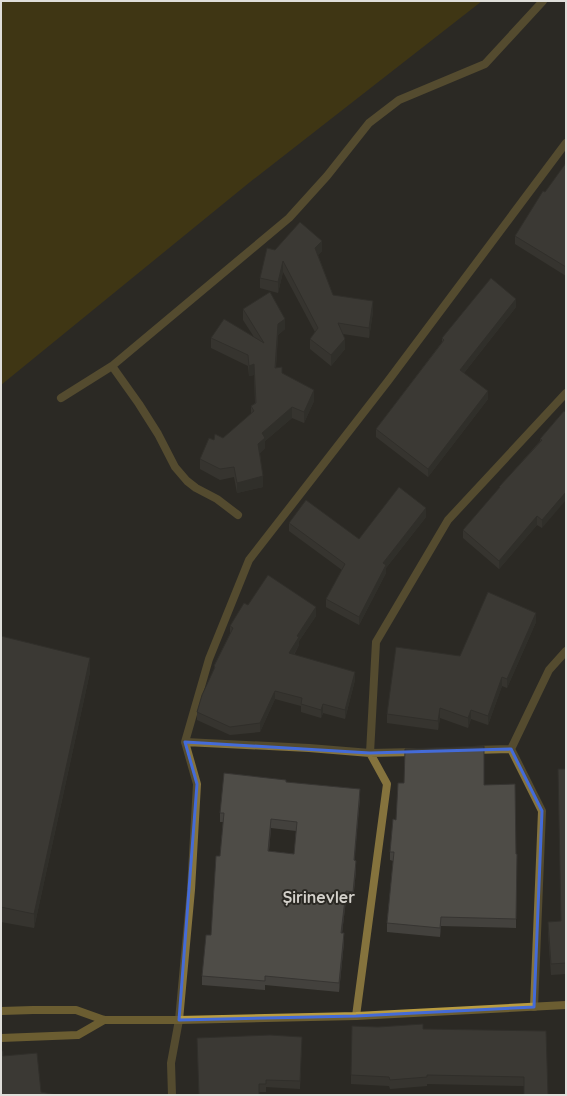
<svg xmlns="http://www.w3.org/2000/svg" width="567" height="1096" viewBox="0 0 567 1096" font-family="Quicksand,sans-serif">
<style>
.green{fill:#584500}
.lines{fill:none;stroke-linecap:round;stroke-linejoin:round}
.street{stroke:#85733d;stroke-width:8}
.secondary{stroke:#b99c41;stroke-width:8}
.wall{fill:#43413d;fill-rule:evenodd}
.shaded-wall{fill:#373532}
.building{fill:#4e4c47;stroke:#373532;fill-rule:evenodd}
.marked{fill:none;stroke:#446bd8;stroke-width:3;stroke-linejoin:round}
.labels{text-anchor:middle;stroke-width:4;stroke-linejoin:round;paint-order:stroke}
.district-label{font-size:16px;font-weight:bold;fill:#d4d1cb;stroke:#2b2924}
</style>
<rect width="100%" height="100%" fill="#2b2924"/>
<!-- green -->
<path class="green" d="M 1,1 L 482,1 L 250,182 L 1,385 Z"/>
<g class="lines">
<!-- street -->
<path class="street" d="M 112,366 L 139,404 L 158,434 L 175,467 L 187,481 L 196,488 L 217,499 L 238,515
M 61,398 L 112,366 L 289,218 L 327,176 L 369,123 L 399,100 L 485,64 L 543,1
M 185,742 L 309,748 L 370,753 L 414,752
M 474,750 L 511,749
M 534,1007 L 542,811 L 511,749 L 549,670 L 566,651
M 356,1016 L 387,784 L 370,753 L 376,642 L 448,520 L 566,393
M 172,1095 L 171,1063 L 179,1020 L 191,890 L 197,784 L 185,742 L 209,659 L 249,560 L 388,381 L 566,143"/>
<!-- secondary -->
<path class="secondary" d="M 1,1011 L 33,1010 L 76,1010 L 104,1020 L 179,1020 L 356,1016 L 566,1005
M 1,1038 L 78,1035 L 104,1020"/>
</g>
<!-- wall -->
<path class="wall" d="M 566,163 L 566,281 L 566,276 L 515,244 L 515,236 Z
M 275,250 L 322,251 L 318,255 L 333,295 L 373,312 L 369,338 L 343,334 L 345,349 L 331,366 L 310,349 L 310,339 L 315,332 L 283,272 L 278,293 L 260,288 L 260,278 Z
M 516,307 L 464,373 L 488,399 L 428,477 L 376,437 L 376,429 L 442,342 L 442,338 Z
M 243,309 L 285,329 L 278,335 L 276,368 L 314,401 L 304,423 L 292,418 L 265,441 L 265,448 L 260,453 L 263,487 L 237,493 L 234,477 L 220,480 L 200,469 L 200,459 L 214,440 L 223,438 L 251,414 L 251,406 L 255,403 L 254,375 L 249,376 L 248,366 L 211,348 L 211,338 L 254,337 L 243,320 Z
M 564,411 L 542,528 L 537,525 L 499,569 L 463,538 L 463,530 L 499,489 L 499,487 L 540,441 L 540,439 Z
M 426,517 L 386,568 L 386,573 L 359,625 L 326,607 L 326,599 L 342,570 L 289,531 L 289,523 L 359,539 Z
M 248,605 L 316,616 L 299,641 L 299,645 L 294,655 L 355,680 L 345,719 L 323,713 L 321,718 L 301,712 L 301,706 L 275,699 L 260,732 L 230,735 L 197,720 L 197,712 L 214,670 L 214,666 L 230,634 L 230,626 Z
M 536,622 L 507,688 L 502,686 L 488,725 L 471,719 L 468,728 L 440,718 L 438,730 L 387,723 L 387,714 L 460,656 Z
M 1,636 L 90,672 L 34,928 L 1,922 Z
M 566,769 L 566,974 L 551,975 L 548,933 L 548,922 L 561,921 Z
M 286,782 L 360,798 L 354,861 L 356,870 L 353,901 L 346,900 L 342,933 L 344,942 L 339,992 L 265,985 L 265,990 L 202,985 L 202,976 L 211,935 L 220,856 L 223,822 L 220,822 L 220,813 ZM 271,828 L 296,831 L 294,854 L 269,851 Z
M 484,785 L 516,854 L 516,928 L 441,926 L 440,937 L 387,932 L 387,923 L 393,861 L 390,860 L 390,852 L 396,820 Z
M 423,1029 L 546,1031 L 524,1086 L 427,1084 L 427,1086 L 390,1089 L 389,1086 L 351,1084 L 351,1075 Z
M 302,1037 L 300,1089 L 266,1087 L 266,1092 L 259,1092 L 259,1095 L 199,1095 L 197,1038 Z"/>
<!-- shaded-wall -->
<path class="shaded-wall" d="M 322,241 L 322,251 L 315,259 L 315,248 Z
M 283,261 L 283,272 L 278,293 L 278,282 Z
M 516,299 L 516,307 L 460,378 L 460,370 Z
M 373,301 L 373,312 L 369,338 L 369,328 Z
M 285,319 L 285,329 L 278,335 L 275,378 L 278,324 Z
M 345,339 L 345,349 L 331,366 L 331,355 Z
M 254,364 L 254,375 L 249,376 L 249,366 Z
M 314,390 L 314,401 L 304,423 L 304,412 Z
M 488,391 L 488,399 L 428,477 L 428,469 Z
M 292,407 L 292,418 L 265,441 L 265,448 L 258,454 L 258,444 L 262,433 Z
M 263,476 L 263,487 L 237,493 L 237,483 Z
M 566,492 L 566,500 L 542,528 L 542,520 Z
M 426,508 L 426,517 L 386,568 L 386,573 L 359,625 L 359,617 L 383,563 Z
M 537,516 L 537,525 L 499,569 L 499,561 Z
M 316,607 L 316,616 L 299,641 L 299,645 L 289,662 L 289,653 L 297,636 Z
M 536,613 L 536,622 L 507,688 L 507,679 Z
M 90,658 L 90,672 L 34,928 L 34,914 Z
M 355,672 L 355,680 L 345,719 L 345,710 Z
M 502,677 L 502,686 L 488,725 L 488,716 Z
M 275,691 L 275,699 L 260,732 L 260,723 Z
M 323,704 L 323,713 L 321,718 L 321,710 Z
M 440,708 L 440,718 L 438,730 L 438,721 Z
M 471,710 L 471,719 L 468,728 L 468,718 Z
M 360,789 L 360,798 L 354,870 L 354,860 Z
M 271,819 L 271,828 L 268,860 L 268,851 Z
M 356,861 L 356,870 L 353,901 L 353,892 Z
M 346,891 L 346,900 L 341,942 L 341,933 Z
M 441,917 L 441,926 L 440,937 L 440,928 Z
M 344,933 L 344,942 L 339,992 L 339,983 Z"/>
<!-- building -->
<path class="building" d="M 566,163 L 566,267 L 515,236 L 543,191 L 545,192 Z
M 300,222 L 322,241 L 315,248 L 333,295 L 373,301 L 369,328 L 338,323 L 345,339 L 331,355 L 310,339 L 318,328 L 283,261 L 278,282 L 260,278 L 267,248 L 275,250 Z
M 491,278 L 516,299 L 460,370 L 488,391 L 428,469 L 376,429 L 444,340 L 442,338 Z
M 270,292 L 285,319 L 278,324 L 275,368 L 282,367 L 282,373 L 314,390 L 304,412 L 292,407 L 262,433 L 265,438 L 258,444 L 263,476 L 237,483 L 234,467 L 220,469 L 200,459 L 209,438 L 214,440 L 215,434 L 223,438 L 254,411 L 251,406 L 256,403 L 254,364 L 249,366 L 248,355 L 211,338 L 224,319 L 264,343 L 243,309 Z
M 564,411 L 566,413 L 566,492 L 542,520 L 537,516 L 499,561 L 463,530 L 500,487 L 499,487 L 542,440 L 540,439 Z
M 399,487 L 426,508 L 383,563 L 386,565 L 359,617 L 326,599 L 345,564 L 289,523 L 306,500 L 359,539 Z
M 268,575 L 316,607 L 297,636 L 299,637 L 289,653 L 355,672 L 345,710 L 323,704 L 321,710 L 301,704 L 302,698 L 275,691 L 260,723 L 230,727 L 197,712 L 202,695 L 215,667 L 214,666 L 233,628 L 230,626 L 244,603 L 248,605 Z
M 488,592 L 536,613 L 507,679 L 502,677 L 488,716 L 471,710 L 468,718 L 440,708 L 438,721 L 387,714 L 396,647 L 460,656 Z
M 1,636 L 90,658 L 34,914 L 1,907 Z
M 484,746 L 484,785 L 515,784 L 516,854 L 517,854 L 516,919 L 441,917 L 440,928 L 387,923 L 394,852 L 390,852 L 393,819 L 396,820 L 398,783 L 404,783 L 405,749 Z
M 558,769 L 566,769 L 566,963 L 551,964 L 548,922 L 561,921 Z
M 224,773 L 286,780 L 286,782 L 360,789 L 354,860 L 356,861 L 353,892 L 346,891 L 341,933 L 344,933 L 339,983 L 265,976 L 265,981 L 202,976 L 206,935 L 211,935 L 216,856 L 220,856 L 224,813 L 220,813 ZM 271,819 L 297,822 L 294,854 L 268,851 Z
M 423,1024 L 423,1029 L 546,1031 L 548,1095 L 524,1095 L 524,1077 L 427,1075 L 427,1077 L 390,1080 L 389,1077 L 351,1075 L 352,1026 L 378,1027 Z
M 270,1035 L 302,1037 L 300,1081 L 266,1080 L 266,1084 L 259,1084 L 259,1095 L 199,1095 L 197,1038 Z
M 1,1051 L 3,1051 L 3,1056 L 37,1053 L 41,1092 L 57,1095 L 1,1095 Z"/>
<!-- marked area -->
<path d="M0 0H567V1096H0ZM 185,742 L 370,753 L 511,749 L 542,811 L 534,1007 L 356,1016 L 179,1020 L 197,784 Z" fill="#2b2924" fill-opacity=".55" fill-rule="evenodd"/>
<path class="marked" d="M 185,742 L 370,753 L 511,749 L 542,811 L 534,1007 L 356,1016 L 179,1020 L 197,784 Z"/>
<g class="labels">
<!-- district labels -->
<g class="district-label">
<text x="319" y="903">Şirinevler</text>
</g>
</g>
<!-- border -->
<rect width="567" height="1096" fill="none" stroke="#dfdeda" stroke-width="4"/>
</svg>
